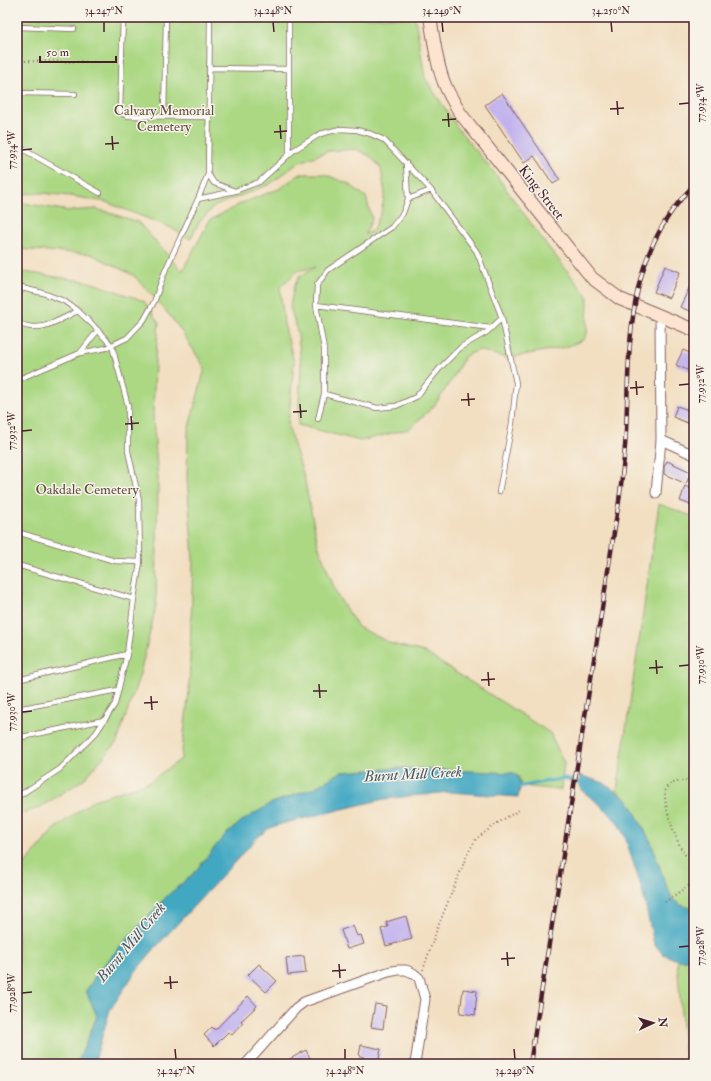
<svg xmlns="http://www.w3.org/2000/svg" width="711" height="1081" viewBox="0 0 711 1081" font-family="'IM FELL Double Pica',serif">
<style>
.green{fill:#acd884;stroke:#7b7c58}
.water{fill:#42a8c2;stroke:#466476}
.lines{fill:none;stroke-linecap:round;stroke-linejoin:round}
.stream{stroke:#42a8c2;stroke-width:3}
.building{fill:#c1b2ee}
.lane-casing{stroke:#85625f;stroke-width:6}
.street-casing{stroke:#85625f;stroke-width:11}
.secondary-casing{stroke:#85625f;stroke-width:14}
.path{stroke:#85625f;stroke-width:2;stroke-dasharray:1 3;stroke-linecap:butt}
.lane{stroke:#fff;stroke-width:4.5}
.street{stroke:#fff;stroke-width:9}
.secondary{stroke:#fde4d0;stroke-width:12}
.rail-casing{stroke:#4a1f2b;stroke-width:4.5}
.rail{stroke:#f7f3e8;stroke-width:3;stroke-dasharray:9;stroke-linecap:butt}
.ticks{fill:none;stroke:#4a1f2b;stroke-width:1.5}
.labels{text-anchor:middle;stroke-width:3;stroke-linejoin:round;paint-order:stroke}
.park-label{font-size:14px;fill:#624d41;stroke:#f7f3e8}
.street-label{font-size:14px;fill:#4a1f2b;stroke:#f7f3e8}
.water-label{font-size:15px;font-style:italic;fill:#475667;stroke:#f7f3e8}
.neatline{fill:none;stroke:#4a1f2b;stroke-width:1.5}
.ticks-label{font-size:10px;text-anchor:middle;fill:#4a1f2b}
</style>
<rect width="100%" height="100%" fill="#f7f3e8"/>
<filter id="ink" filterUnits="userSpaceOnUse"><feTurbulence type="fractalNoise" baseFrequency=".025" numOctaves="2"/><feDisplacementMap in="SourceGraphic" scale="8" xChannelSelector="R" yChannelSelector="G"/><feConvolveMatrix kernelMatrix="1 2 1 2 8 2 1 2 1" color-interpolation-filters="sRGB"/></filter>
<filter id="wash" filterUnits="userSpaceOnUse"><feTurbulence type="fractalNoise" baseFrequency=".012" numOctaves="4" result="noise"/><feDisplacementMap in="SourceGraphic" scale="16" xChannelSelector="R" yChannelSelector="G"/><feGaussianBlur stdDeviation="0.9" result="paint"/><feColorMatrix in="noise" values="0 0 0 0 0 0 0 0 0 0 0 0 0 0 0 0 0 1.4 0 .05"/><feComposite in="paint" operator="in"/></filter>
<g filter="url(#wash)">
<rect width="100%" height="100%" fill="#f2dec0"/>
<!-- green -->
<path class="green" d="M 17,17 L 415,17 L 425,78 L 459,130 L 496,175 L 545,243 L 588,297 L 587,334 L 583,340 L 566,347 L 507,358 L 479,350 L 465,356 L 451,381 L 434,406 L 409,429 L 360,441 L 298,425 L 301,365 L 298,335 L 290,306 L 294,287 L 299,277 L 315,267 L 297,271 L 280,287 L 284,324 L 294,362 L 288,426 L 304,477 L 318,545 L 337,595 L 358,627 L 392,644 L 424,652 L 550,733 L 564,763 L 561,790 L 521,786 L 519,777 L 514,773 L 401,768 L 342,772 L 314,788 L 272,803 L 242,821 L 224,836 L 193,874 L 167,896 L 100,969 L 86,991 L 97,1016 L 77,1064 L 17,1064 L 17,874 L 54,829 L 94,800 L 149,782 L 181,759 L 189,691 L 193,559 L 187,478 L 188,431 L 205,368 L 180,329 L 158,301 L 133,275 L 91,254 L 17,249 L 17,202 L 69,211 L 97,209 L 138,222 L 182,271 L 210,220 L 244,202 L 279,189 L 300,174 L 324,174 L 349,184 L 366,197 L 372,219 L 365,235 L 373,230 L 381,213 L 385,193 L 381,168 L 370,156 L 356,149 L 328,151 L 298,163 L 270,184 L 215,206 L 200,221 L 190,239 L 169,227 L 106,202 L 71,196 L 41,193 L 17,194 Z
M 17,271 L 90,282 L 144,301 L 159,323 L 155,360 L 153,416 L 158,480 L 156,606 L 140,674 L 117,742 L 84,779 L 39,808 L 17,815 Z
M 659,504 L 694,517 L 694,909 L 681,905 L 676,902 L 672,898 L 664,880 L 651,842 L 629,801 L 617,791 Z
M 677,960 L 694,960 L 694,1064 L 685,1064 Z"/>
<!-- water -->
<path class="water" d="M 401,768 L 514,773 C 522,780 521,787 518,797 L 449,792 L 384,799 L 281,824 L 268,829 L 257,838 L 155,948 L 136,971 L 110,1010 L 94,1064 L 77,1064 L 97,1016 L 86,991 L 100,969 L 167,896 L 193,874 L 224,836 L 242,821 L 272,803 L 314,788 L 341,772 Z
M 579,775 L 604,783 L 629,801 L 651,842 L 664,880 L 672,898 L 676,902 L 681,905 L 694,909 L 694,960 L 677,960 L 663,954 L 654,944 L 642,890 L 625,837 L 617,822 L 597,802 L 581,790 Z"/>
<g class="lines">
<!-- stream -->
<path class="stream" d="M 518,787 L 565,778 L 584,785"/>
</g>
<g id="blocks">
<!-- building -->
<path class="building" d="M 502,93 L 560,180 L 553,184 L 534,156 L 524,163 L 485,105 Z
M 665,266 L 680,272 L 669,298 L 654,292 Z
M 694,278 L 694,313 L 680,307 Z
M 683,350 L 694,355 L 694,373 L 676,365 Z
M 677,406 L 694,412 L 690,424 L 673,417 Z
M 667,461 L 691,472 L 686,484 L 664,474 L 664,467 Z
M 685,486 L 694,490 L 694,506 L 680,501 Z
M 406,916 L 412,939 L 386,946 L 381,929 L 388,927 L 386,922 Z
M 353,926 L 357,936 L 361,935 L 364,944 L 347,949 L 341,930 Z
M 304,956 L 306,973 L 288,975 L 286,958 Z
M 259,964 L 277,981 L 266,992 L 248,975 Z
M 463,989 L 477,991 L 475,1015 L 460,1013 Z
M 248,996 L 257,1006 L 241,1021 L 243,1023 L 232,1035 L 228,1032 L 214,1046 L 204,1035 L 212,1027 L 215,1030 Z
M 375,1004 L 386,1006 L 383,1029 L 371,1027 Z
M 361,1045 L 381,1049 L 378,1064 L 363,1064 L 364,1057 L 359,1056 Z
M 306,1050 L 313,1064 L 293,1064 L 290,1059 Z"/>
</g>
</g>
<g filter="url(#ink)">
<use href="#blocks" fill-opacity="0" stroke="#85625f" stroke-width="1"/>
<g class="lines">
<!-- lane casing -->
<g class="lane-casing">
<path id="lane" d="M 123,17 L 120,110 L 123,114 L 128,116 L 208,117
M 210,17 L 208,174 L 214,183 L 235,191
M 17,27 L 74,29
M 209,68 L 289,69
M 17,93 L 75,94
M 164,117 L 166,17
M 17,146 L 100,193
M 289,155 L 289,17
M 198,199 L 235,191 L 259,182 L 294,150 L 320,134 L 340,129 L 357,130 L 371,134 L 384,140 L 431,190 L 477,252 L 502,318 L 516,383 L 512,423 L 499,492
M 408,199 L 431,190
M 17,287 L 43,293 L 64,301 L 78,311 L 92,324 L 112,346 L 128,406 L 128,451 L 139,500 L 140,562 L 134,599 L 127,654 L 115,704 L 96,733 L 60,769 L 17,797
M 17,297 L 23,287
M 316,305 L 491,328
M 17,322 C 39,335 58,320 78,311
M 80,353 L 98,330
M 17,380 L 80,353 L 106,348 L 127,338 L 144,320 L 154,302 L 165,271 L 198,199 L 208,174
M 324,394 L 377,408 L 396,406 L 416,397 L 440,368 L 461,347 L 487,332 L 502,318
M 318,419 L 324,394 L 324,349 L 316,305 L 317,285 L 328,270 L 392,227 L 403,213 L 408,199 L 406,163
M 17,532 L 115,561 L 140,562
M 17,565 L 134,599
M 17,680 L 127,654
M 17,709 L 118,690
M 17,738 L 104,720"/>
</g>
<!-- street casing -->
<g class="street-casing">
<path id="street" d="M 661,440 L 694,455
M 656,493 L 661,440 L 660,316
M 246,1064 L 296,1008 L 304,1002 L 388,972 L 398,970 L 406,970 L 413,973 L 419,978 L 425,999 L 415,1064"/>
</g>
<!-- secondary casing -->
<g class="secondary-casing">
<path id="secondary" d="M 430,17 C 434,39 436,64 445,85 C 449,95 455,104 460,113 L 592,278 L 620,299 L 694,330"/>
</g>
<!-- path -->
<path class="path" d="M 17,61 L 98,62
M 694,779 C 687,781 672,781 667,787 C 659,797 677,842 683,852 C 686,856 690,860 694,863
M 665,902 L 694,882
M 423,970 L 437,929 L 467,855 L 476,839 L 499,822 L 519,810"/>
<!-- lane -->
<use href="#lane" class="lane"/>
<!-- street -->
<use href="#street" class="street"/>
<!-- secondary -->
<use href="#secondary" class="secondary"/>
<!-- rail casing -->
<g class="rail-casing">
<path id="rail" d="M 530,1064 L 619,501 C 622,478 625,454 626,431 C 630,341 625,254 694,185"/>
</g>
<!-- rail -->
<use href="#rail" class="rail"/>
</g>
</g>
<!-- ticks -->
<path class="ticks" d="M 104,22 L 104,32M 273,22 L 274,32M 442,22 L 443,32M 611,22 L 612,32M 617,101 L 618,115M 679,104 L 689,103M 610,109 L 624,108M 448,113 L 449,127M 442,120 L 456,119M 280,125 L 281,139M 274,132 L 287,131M 112,136 L 113,150M 105,144 L 119,143M 22,150 L 32,149M 636,381 L 637,395M 679,385 L 689,384M 630,388 L 644,387M 468,393 L 469,406M 461,400 L 475,399M 300,404 L 301,418M 293,412 L 307,411M 131,416 L 132,430M 125,424 L 139,423M 22,431 L 32,430M 656,660 L 657,674M 679,666 L 689,665M 649,668 L 663,667M 488,672 L 489,686M 481,680 L 495,679M 319,684 L 320,698M 313,691 L 327,691M 151,696 L 152,710M 144,703 L 158,702M 22,712 L 32,711M 679,947 L 689,946M 507,952 L 508,966M 501,959 L 515,958M 339,964 L 340,978M 332,971 L 346,970M 170,976 L 171,989M 164,983 L 178,982M 22,993 L 32,992M 175,1049 L 176,1059M 345,1049 L 345,1059M 514,1049 L 515,1059"/>
<g class="labels">
<!-- park labels -->
<g class="park-label">
<text x="164" y="115">Calvary Memorial<tspan x="164" dy="16">Cemetery</tspan></text>
<text x="87" y="494">Oakdale Cemetery</text>
</g>
<!-- street labels -->
<g class="street-label">
<text transform="translate(542 192) rotate(52)" y="5">King Street</text>
</g>
<!-- water labels -->
<g class="water-label">
<text transform="translate(413 774) rotate(-3)" y="5">Burnt Mill Creek</text>
<text transform="translate(131 942) rotate(-50)" y="5">Burnt Mill Creek</text>
</g>
</g>
<!-- margin -->
<rect width="711" height="1081" fill="none" stroke="#f7f3e8" stroke-width="44"/>
<!-- north arrow -->
<g transform="translate(653 1023) rotate(86)" stroke="#f7f3e8" stroke-width="3" paint-order="stroke">
<path d="M0-3L7 15L0 10L-7 15Z" fill="#4a1f2b"/>
<text y="-6" font-size="11" font-weight="bold" text-anchor="middle" fill="#4a1f2b">N</text>
</g>
<!-- scale -->
<path d="M40 56v6h76v-6" fill="none" stroke="#4a1f2b" stroke-width="2"/>
<text x="46" y="56" font-size="12" fill="#4a1f2b" stroke="#f7f3e8" stroke-width="3" paint-order="stroke">50 m</text>
<rect x="22" y="22" width="667" height="1037" class="neatline"/>
<g class="ticks-label">
<text x="104" y="14">34.247°N</text>
<text x="273" y="14">34.248°N</text>
<text x="442" y="14">34.249°N</text>
<text x="611" y="14">34.250°N</text>
<text transform="translate(700 103) rotate(-90)" y="4">77.934°W</text>
<text transform="translate(11 150) rotate(-90)" y="4">77.934°W</text>
<text transform="translate(700 384) rotate(-90)" y="4">77.932°W</text>
<text transform="translate(11 431) rotate(-90)" y="4">77.932°W</text>
<text transform="translate(700 665) rotate(-90)" y="4">77.930°W</text>
<text transform="translate(11 712) rotate(-90)" y="4">77.930°W</text>
<text transform="translate(700 946) rotate(-90)" y="4">77.928°W</text>
<text transform="translate(11 993) rotate(-90)" y="4">77.928°W</text>
<text x="176" y="1074">34.247°N</text>
<text x="345" y="1074">34.248°N</text>
<text x="515" y="1074">34.249°N</text>
</g>
</svg>
